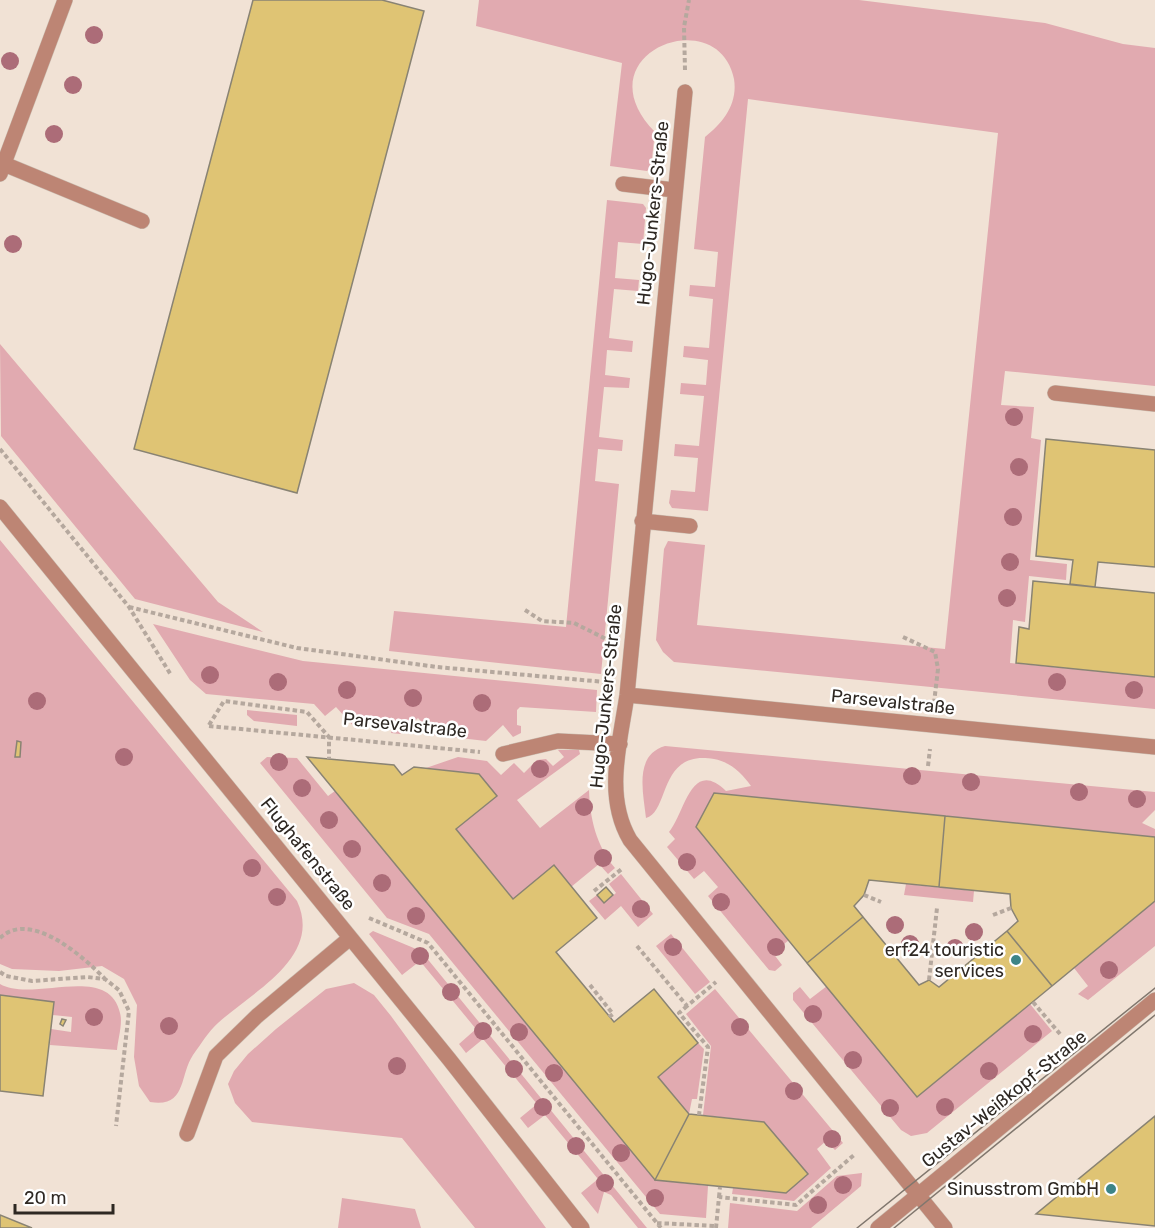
<svg xmlns="http://www.w3.org/2000/svg" width="1155" height="1228" viewBox="0 0 1155 1228" font-family="Rubik,sans-serif">
<style>
.green{fill:#e1aab0}
.building{fill:#dfc474;stroke:#898373;stroke-width:1.5}
.lines{fill:none;stroke-linecap:round;stroke-linejoin:round}
.minor-casing{stroke:#cabdb1;stroke-width:16}
.path{stroke:#b5a89e;stroke-width:4;stroke-dasharray:4.5 3;stroke-linecap:butt}
.minor{stroke:#bd8574;stroke-width:15}
.tram{stroke:#80776e;stroke-width:1.5}
.tree{fill:#ac6c78}
.poi-dot{fill:#3c8487;stroke:#fff;stroke-width:2}
.labels{text-anchor:middle;stroke-width:5;stroke-linejoin:round;paint-order:stroke}
.street-label{font-size:18px;fill:#2e2823;stroke:#fff}
.poi-label{font-size:18px;fill:#2e2823;stroke:#fff;text-anchor:end}
</style>
<rect width="100%" height="100%" fill="#f1e2d5"/>
<!-- green -->
<path class="green" d="M 479,0 L 859,0 L 1045,23 L 1123,44 L 1155,48 L 1155,386 L 1005,371 L 1001,405 L 1034,407 L 1031,438 L 1041,440 L 1030,560 L 1067,564 L 1066,580 L 1029,576 L 1025,622 L 1013,620 L 1010,663 L 1155,677 L 1155,709 L 674,662 L 663,652 L 656,640 L 664,549 L 668,541 L 705,545 L 697,625 L 945,649 L 998,133 L 748,99 L 708,511 L 672,508 L 669,503 L 671,490 L 695,492 L 698,458 L 674,456 L 675,444 L 699,446 L 704,396 L 680,394 L 681,383 L 706,385 L 708,360 L 683,357 L 684,346 L 709,348 L 713,299 L 689,296 L 690,285 L 715,287 L 718,252 L 694,249 L 705,137 C 723,123 738,104 734,79 C 718,0 579,54 655,132 L 651,167 L 647,171 L 610,166 L 622,63 L 476,26 Z
M 607,200 L 643,204 L 646,208 L 643,244 L 618,242 L 615,278 L 639,280 L 638,291 L 614,289 L 609,338 L 633,341 L 632,352 L 607,350 L 605,375 L 630,378 L 629,388 L 604,387 L 599,437 L 623,440 L 622,451 L 598,449 L 595,481 L 619,484 L 601,674 L 389,651 L 394,611 L 566,627 Z
M 0,344 L 218,602 L 263,632 L 135,599 L 1,436 Z
M 0,540 L 297,901 C 323,957 253,991 218,1023 C 208,1032 201,1044 193,1055 C 179,1076 187,1108 150,1102 L 139,1086 L 134,1057 L 137,1005 L 124,979 L 102,966 L 59,971 L 12,969 L 0,964 Z
M 153,624 L 303,661 L 597,690 L 596,712 L 520,707 L 517,710 L 517,725 L 521,726 L 521,733 L 513,737 L 503,725 L 486,741 L 433,735 L 418,718 L 400,734 L 391,733 L 392,720 L 358,716 L 356,729 L 336,707 L 325,716 L 314,704 L 206,694 L 190,680 Z
M 247,710 L 297,715 L 297,726 L 254,721 L 247,715 Z
M 665,746 L 1155,792 L 1155,810 L 1142,823 L 1155,829 L 1155,837 L 714,793 L 696,827 L 789,940 L 773,953 L 782,965 L 775,971 L 769,970 L 708,896 L 718,887 L 704,871 L 694,879 L 667,847 L 675,839 L 669,832 C 685,813 691,757 726,791 L 751,786 C 742,773 730,762 714,759 C 658,749 670,812 646,818 C 643,792 634,755 665,746 Z
M 558,750 L 579,750 L 580,754 L 517,800 L 540,828 L 589,790 C 590,819 596,845 615,868 L 608,874 L 599,864 L 571,887 L 513,899 L 456,829 L 497,796 L 479,774 L 426,768 L 458,757 L 487,761 L 501,775 L 514,763 L 524,773 L 537,760 L 546,759 L 553,766 L 564,757 Z
M 267,757 L 297,758 L 328,796 L 335,791 L 655,1180 L 708,1186 L 706,1218 L 660,1214 L 429,934 L 387,918 L 260,763 Z
M 621,874 L 653,914 L 638,927 L 621,906 L 605,920 L 589,901 L 597,895 L 604,903 L 616,893 L 609,884 Z
M 906,884 L 974,891 L 973,902 L 904,895 Z
M 1155,901 L 1155,946 L 1088,1000 L 1078,994 L 1088,986 L 1074,968 Z
M 373,931 L 421,951 L 647,1228 L 638,1228 L 611,1195 L 604,1192 L 598,1214 L 581,1193 L 598,1179 L 545,1115 L 528,1128 L 520,1118 L 537,1104 L 483,1039 L 466,1053 L 459,1044 L 476,1029 L 420,961 L 402,975 L 369,934 Z
M 671,934 L 710,982 L 695,994 L 656,946 Z
M 354,983 L 374,995 L 391,1016 L 546,1228 L 475,1228 L 402,1138 L 252,1122 L 235,1103 L 228,1084 L 234,1071 L 248,1054 L 276,1029 L 326,989 Z
M 0,984 C 32,1003 109,962 120,1013 C 123,1023 118,1039 117,1050 L 50,1045 L 51,1029 L 71,1032 L 72,1017 L 53,1015 L 54,1002 L 0,995 Z
M 827,986 L 917,1097 L 1030,1004 L 1052,1031 L 927,1133 L 911,1136 L 901,1130 L 793,1000 L 793,993 L 800,987 L 810,999 Z
M 715,989 L 843,1143 L 835,1150 L 826,1141 L 817,1149 L 831,1168 L 794,1201 L 732,1194 L 733,1188 L 786,1193 L 808,1174 L 764,1122 L 703,1115 L 711,1046 L 686,1014 Z
M 698,1043 L 704,1049 L 697,1099 L 692,1099 L 689,1114 L 658,1077 Z
M 862,1173 L 861,1186 L 811,1228 L 728,1228 L 730,1203 L 797,1211 L 837,1176 Z
M 342,1198 L 415,1209 L 421,1228 L 338,1228 Z"/>
<!-- building -->
<path class="building" d="M 253,0 L 382,0 L 424,11 L 297,493 L 134,449 Z
M 1046,439 L 1155,450 L 1155,567 L 1098,562 L 1095,587 L 1070,584 L 1073,560 L 1036,556 Z
M 1033,581 L 1155,593 L 1155,677 L 1016,663 L 1019,627 L 1029,629 Z
M 17,741 L 21,742 L 20,757 L 15,757 Z
M 307,757 L 394,765 L 402,775 L 414,767 L 479,774 L 497,796 L 456,829 L 513,899 L 554,865 L 597,918 L 556,952 L 614,1022 L 654,989 L 698,1043 L 658,1077 L 689,1114 L 655,1180 Z
M 714,793 L 945,816 L 939,887 L 869,880 L 864,895 L 854,906 L 863,917 L 807,963 L 696,827 Z
M 945,816 L 1155,837 L 1155,901 L 1052,986 L 1007,931 L 1018,921 L 1011,908 L 1010,894 L 939,887 Z
M 606,887 L 613,895 L 604,903 L 597,895 Z
M 863,917 L 919,985 L 929,980 L 939,987 L 1007,931 L 1052,986 L 917,1097 L 807,963 Z
M 0,995 L 54,1002 L 43,1096 L 0,1091 Z
M 62,1019 L 66,1020 L 63,1026 L 60,1024 Z
M 689,1114 L 764,1122 L 808,1174 L 786,1193 L 655,1180 Z
M 1155,1116 L 1155,1226 L 1036,1214 Z
M 0,1215 L 32,1228 L 0,1228 Z"/>
<g class="lines">
<!-- minor casing -->
<g class="minor-casing">
<path id="minor" d="M 685,92 L 627,695 C 620,743 604,796 630,840 L 945,1228
M 4,164 L 142,221
M 0,174 L 65,0
M 623,184 L 674,190
M 1055,393 L 1155,404
M 0,507 L 449,1059 L 582,1228
M 642,521 L 690,526
M 627,695 L 1155,747
M 503,754 L 558,741 L 620,744
M 187,1134 L 216,1056 L 257,1016 L 350,938
M 878,1228 L 1155,1000"/>
</g>
<!-- path -->
<path class="path" d="M 685,70 L 684,27 L 689,0
M 0,449 L 129,607 L 171,675
M 129,607 L 297,648 L 437,667 L 605,682
M 525,610 L 542,621 L 574,623 L 608,640
M 903,637 L 935,652 L 938,669 L 934,703
M 209,725 L 224,701 L 307,712 L 329,737 L 329,759
M 209,726 L 480,752
M 928,766 L 930,749
M 594,891 L 623,868
M 864,895 L 881,902
M 993,915 L 1011,908
M 369,918 L 428,943 L 661,1228
M 0,938 C 30,909 84,957 105,979
M 637,946 L 687,1006 L 716,982
M 0,972 L 6,976 L 32,981 L 87,977 L 105,979 L 119,990 L 129,1011 L 116,1126
M 929,980 L 937,908
M 590,985 L 613,1014 L 609,1017
M 1033,1002 L 1060,1034
M 687,1006 L 679,1013 L 708,1047 L 699,1115
M 719,1197 L 720,1187
M 657,1223 L 716,1226
M 716,1228 L 719,1197 L 796,1205 L 854,1155"/>
<!-- minor -->
<use href="#minor" class="minor"/>
<!-- tram -->
<path class="tram" d="M 857,1228 L 1155,988
M 894,1228 L 1155,1015"/>
</g>
<!-- trees -->
<g class="tree">
<circle cx="94" cy="35" r="9"/>
<circle cx="10" cy="61" r="9"/>
<circle cx="73" cy="85" r="9"/>
<circle cx="54" cy="134" r="9"/>
<circle cx="13" cy="244" r="9"/>
<circle cx="1014" cy="417" r="9"/>
<circle cx="1019" cy="467" r="9"/>
<circle cx="1013" cy="517" r="9"/>
<circle cx="1010" cy="562" r="9"/>
<circle cx="1007" cy="598" r="9"/>
<circle cx="210" cy="675" r="9"/>
<circle cx="278" cy="682" r="9"/>
<circle cx="1057" cy="682" r="9"/>
<circle cx="347" cy="690" r="9"/>
<circle cx="1134" cy="690" r="9"/>
<circle cx="413" cy="698" r="9"/>
<circle cx="37" cy="701" r="9"/>
<circle cx="482" cy="703" r="9"/>
<circle cx="124" cy="757" r="9"/>
<circle cx="279" cy="762" r="9"/>
<circle cx="540" cy="769" r="9"/>
<circle cx="912" cy="776" r="9"/>
<circle cx="971" cy="782" r="9"/>
<circle cx="302" cy="788" r="9"/>
<circle cx="1079" cy="792" r="9"/>
<circle cx="1137" cy="799" r="9"/>
<circle cx="584" cy="807" r="9"/>
<circle cx="329" cy="820" r="9"/>
<circle cx="352" cy="849" r="9"/>
<circle cx="603" cy="858" r="9"/>
<circle cx="687" cy="862" r="9"/>
<circle cx="252" cy="868" r="9"/>
<circle cx="382" cy="883" r="9"/>
<circle cx="277" cy="897" r="9"/>
<circle cx="721" cy="902" r="9"/>
<circle cx="641" cy="909" r="9"/>
<circle cx="416" cy="916" r="9"/>
<circle cx="895" cy="925" r="9"/>
<circle cx="974" cy="932" r="9"/>
<circle cx="910" cy="944" r="9"/>
<circle cx="673" cy="947" r="9"/>
<circle cx="776" cy="947" r="9"/>
<circle cx="955" cy="948" r="9"/>
<circle cx="420" cy="956" r="9"/>
<circle cx="1109" cy="970" r="9"/>
<circle cx="451" cy="992" r="9"/>
<circle cx="813" cy="1014" r="9"/>
<circle cx="94" cy="1017" r="9"/>
<circle cx="169" cy="1026" r="9"/>
<circle cx="740" cy="1027" r="9"/>
<circle cx="483" cy="1031" r="9"/>
<circle cx="519" cy="1032" r="9"/>
<circle cx="1033" cy="1034" r="9"/>
<circle cx="853" cy="1060" r="9"/>
<circle cx="397" cy="1066" r="9"/>
<circle cx="514" cy="1069" r="9"/>
<circle cx="989" cy="1071" r="9"/>
<circle cx="554" cy="1073" r="9"/>
<circle cx="794" cy="1091" r="9"/>
<circle cx="543" cy="1107" r="9"/>
<circle cx="945" cy="1107" r="9"/>
<circle cx="890" cy="1108" r="9"/>
<circle cx="832" cy="1139" r="9"/>
<circle cx="576" cy="1146" r="9"/>
<circle cx="621" cy="1153" r="9"/>
<circle cx="605" cy="1183" r="9"/>
<circle cx="843" cy="1185" r="9"/>
<circle cx="655" cy="1198" r="9"/>
<circle cx="818" cy="1205" r="9"/>
</g>
<!-- markers -->
<g class="poi-dot">
<circle cx="1016" cy="960" r="6"/>
<circle cx="1111" cy="1189" r="6"/>
</g>
<g class="labels">
<!-- street labels -->
<g class="street-label">
<text transform="translate(653 213) rotate(-84)" y="6">Hugo-Junkers-Straße</text>
<text transform="translate(606 696) rotate(-84)" y="6">Hugo-Junkers-Straße</text>
<text transform="translate(893 702) rotate(6)" y="6">Parsevalstraße</text>
<text transform="translate(405 725) rotate(6)" y="6">Parsevalstraße</text>
<text transform="translate(308 854) rotate(51)" y="6">Flughafenstraße</text>
<text transform="translate(1004 1099) rotate(-39)" y="6">Gustav-Weißkopf-Straße</text>
</g>
<!-- poi labels -->
<g class="poi-label">
<text x="1004" y="956">erf24 touristic<tspan x="1004" dy="21">services</tspan></text>
<text x="1099" y="1195">Sinusstrom GmbH</text>
</g>
</g>
<!-- scale -->
<path d="M15 1204v9h98v-9" fill="none" stroke="#2e2823" stroke-width="3"/>
<text x="24" y="1204" font-size="18" fill="#2e2823" stroke="#ffffff" stroke-width="4.5" paint-order="stroke">20 m</text>
</svg>
